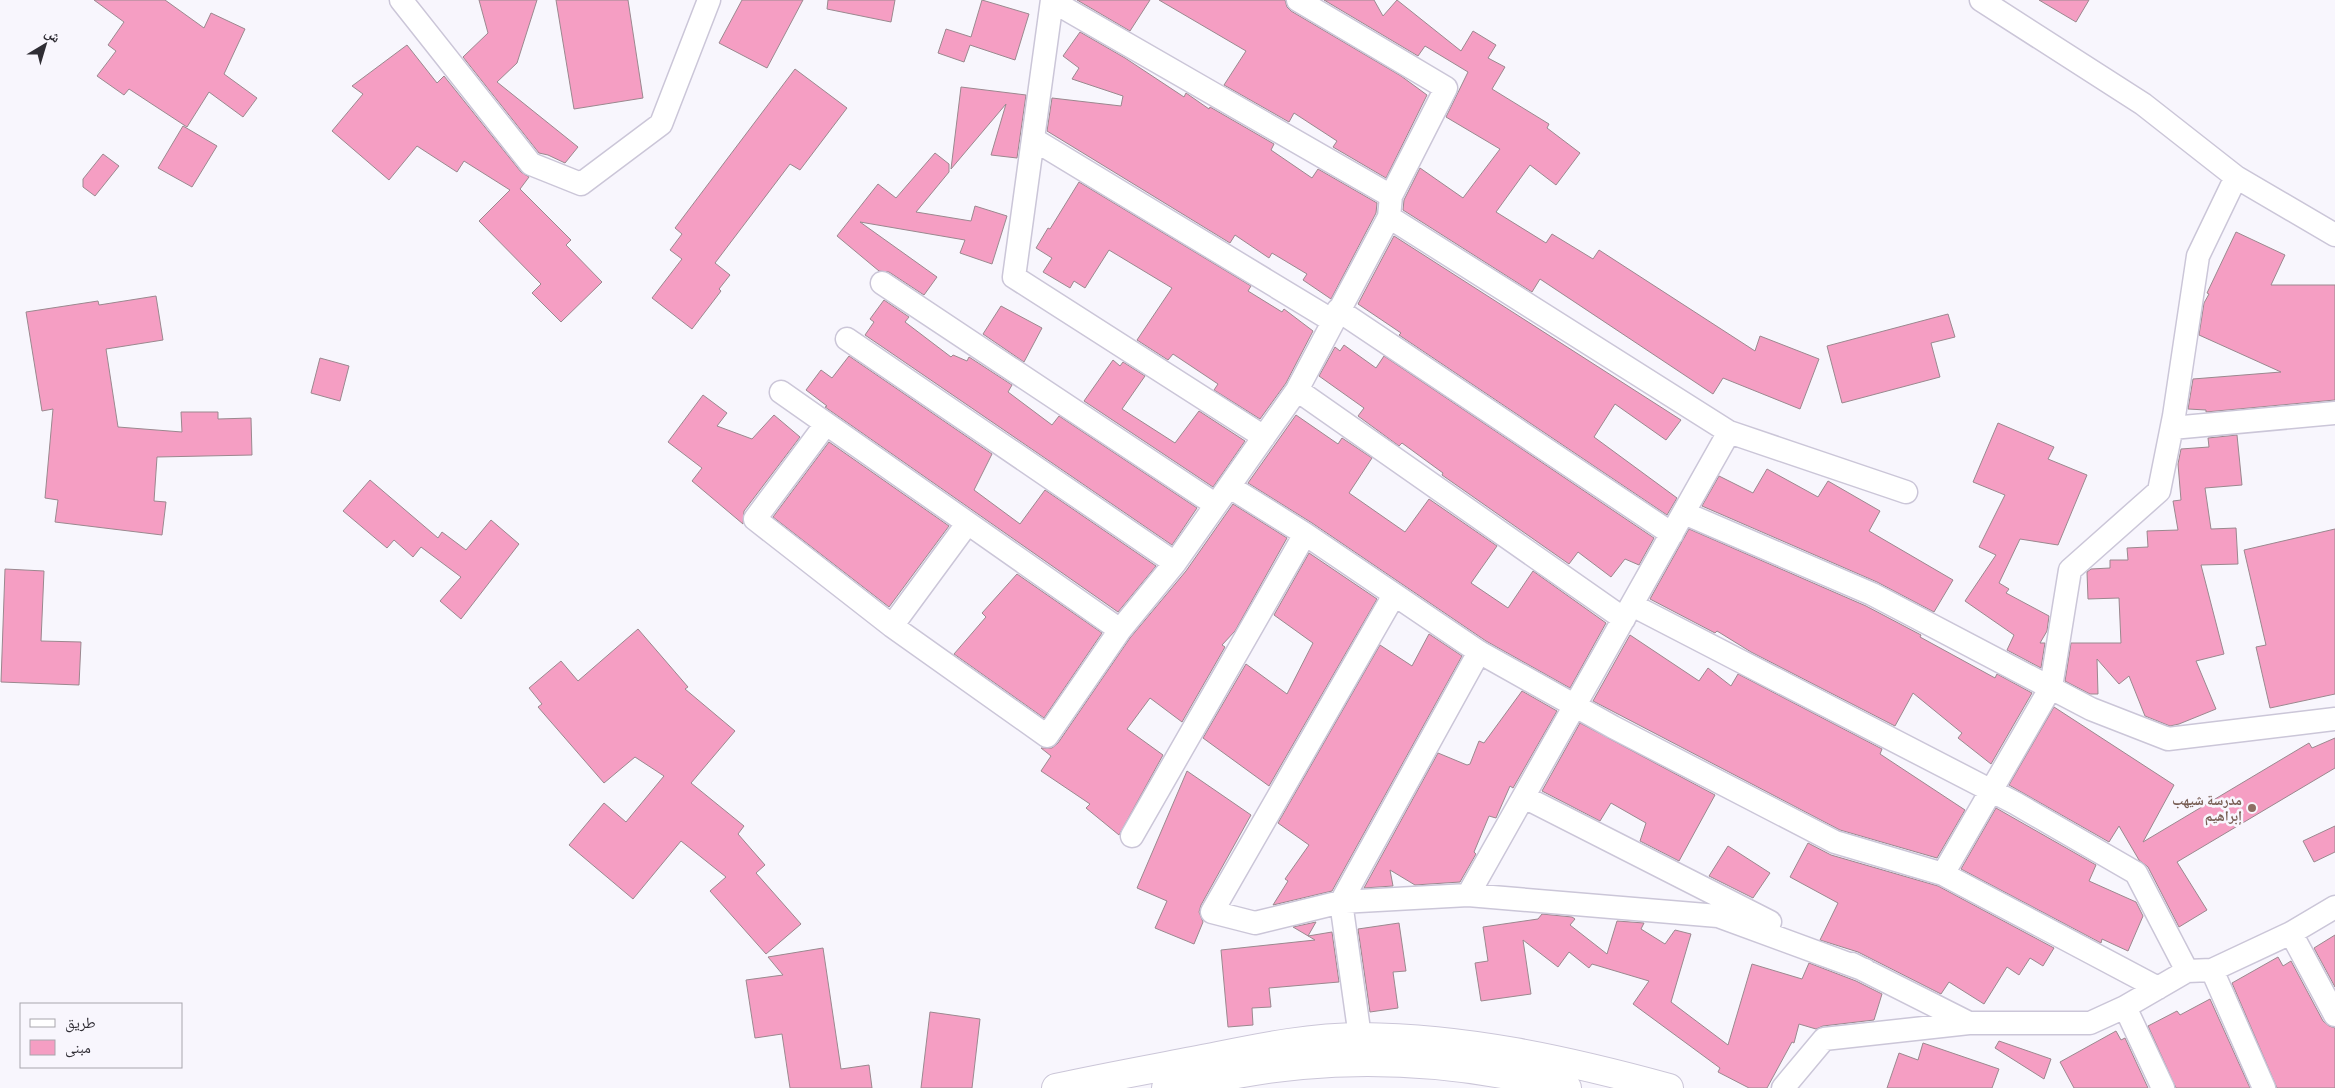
<svg xmlns="http://www.w3.org/2000/svg" width="2335" height="1088" viewBox="0 0 2335 1088" font-family="Georgia,'Noto Naskh Arabic',serif">
<style>
.building{fill:#f59ec3;stroke:#9b888f}
.lines{fill:none;stroke-linecap:round;stroke-linejoin:round}
.minor-casing{stroke:#cbc6d8;stroke-width:25}
.tertiary-casing{stroke:#cbc6d8;stroke-width:30}
.minor{stroke:#fff;stroke-width:22}
.tertiary{stroke:#fff;stroke-width:28}
.education-dot{fill:#8d6e63;stroke:#f8f6fd;stroke-width:2}
.labels{text-anchor:middle;stroke-width:5;stroke-linejoin:round;paint-order:stroke}
.education-label{font-size:14px;font-weight:bold;fill:#785e54;stroke:#f8f6fd;text-anchor:end}
</style>
<rect width="100%" height="100%" fill="#f8f6fd"/>
<!-- building -->
<path class="building" d="M 94,0 L 165,0 L 204,28 L 211,13 L 245,29 L 224,74 L 257,98 L 243,117 L 209,92 L 187,127 L 129,89 L 124,95 L 97,76 L 116,51 L 108,45 L 124,22 Z
M 479,0 L 537,0 L 517,63 L 497,82 L 578,147 L 565,163 L 548,155 L 539,153 L 463,57 L 488,33 Z
M 556,0 L 628,0 L 643,98 L 574,109 Z
M 742,0 L 803,0 L 767,68 L 719,43 Z
M 828,0 L 895,0 L 891,22 L 827,9 Z
M 982,0 L 1029,14 L 1015,60 L 970,45 L 964,62 L 938,53 L 946,29 L 971,37 Z
M 1077,0 L 1150,0 L 1130,31 Z
M 1159,0 L 1285,0 L 1287,7 L 1291,11 L 1401,76 L 1427,95 L 1386,178 L 1333,147 L 1337,141 L 1294,113 L 1289,122 L 1224,85 L 1246,51 Z
M 1324,0 L 1374,0 L 1383,16 L 1397,0 L 1461,51 L 1473,31 L 1496,45 L 1488,58 L 1505,67 L 1492,89 L 1549,124 L 1547,128 L 1580,153 L 1556,185 L 1530,165 L 1496,212 L 1546,243 L 1552,234 L 1593,259 L 1599,250 L 1755,351 L 1760,336 L 1819,359 L 1800,409 L 1723,378 L 1713,394 L 1540,279 L 1532,292 L 1403,210 L 1404,200 L 1420,168 L 1463,198 L 1500,149 L 1446,117 L 1468,72 L 1425,46 L 1418,56 Z
M 2039,0 L 2089,0 L 2076,22 Z
M 1080,32 L 1125,58 L 1184,97 L 1186,93 L 1209,109 L 1210,107 L 1274,144 L 1271,150 L 1312,178 L 1318,169 L 1377,203 L 1376,213 L 1331,299 L 1303,280 L 1307,274 L 1272,253 L 1269,258 L 1235,235 L 1230,243 L 1047,131 L 1052,98 L 1121,106 L 1123,96 L 1072,79 L 1079,68 L 1063,56 Z
M 407,45 L 437,83 L 444,76 L 521,172 L 529,177 L 520,189 L 571,240 L 566,245 L 602,282 L 561,322 L 532,293 L 541,284 L 479,221 L 510,190 L 464,161 L 457,172 L 417,146 L 389,180 L 332,131 L 363,94 L 352,86 Z
M 795,69 L 847,108 L 800,170 L 790,164 L 715,263 L 730,275 L 719,289 L 721,291 L 692,329 L 652,298 L 682,259 L 670,250 L 682,234 L 675,228 Z
M 961,87 L 1026,95 L 1017,158 L 991,155 L 1006,104 L 951,169 Z
M 183,126 L 217,146 L 192,187 L 158,168 Z
M 935,153 L 949,164 L 949,172 L 916,212 L 971,221 L 975,206 L 1007,216 L 992,264 L 960,253 L 965,240 L 860,222 L 937,277 L 924,295 L 889,272 L 879,271 L 837,236 L 878,184 L 896,198 Z
M 103,154 L 119,166 L 95,196 L 83,187 L 83,179 Z
M 1079,182 L 1251,286 L 1248,291 L 1282,312 L 1284,309 L 1313,331 L 1286,383 L 1260,419 L 1214,390 L 1218,384 L 1173,354 L 1168,360 L 1137,340 L 1172,288 L 1109,250 L 1085,288 L 1074,281 L 1070,288 L 1043,272 L 1052,258 L 1036,248 L 1048,228 L 1050,229 Z
M 2236,232 L 2285,255 L 2271,285 L 2335,285 L 2335,400 L 2206,412 L 2206,410 L 2188,409 L 2193,379 L 2281,372 L 2199,335 L 2204,303 L 2209,294 L 2207,293 Z
M 1394,236 L 1681,420 L 1666,440 L 1615,404 L 1594,437 L 1677,498 L 1667,515 L 1399,335 L 1401,333 L 1358,304 Z
M 156,296 L 163,340 L 106,349 L 118,427 L 182,432 L 181,412 L 218,412 L 218,419 L 251,418 L 252,455 L 157,457 L 154,501 L 166,502 L 162,535 L 55,522 L 58,500 L 45,498 L 53,409 L 42,411 L 26,312 L 98,301 L 99,305 Z
M 884,300 L 909,317 L 905,322 L 951,357 L 953,355 L 967,361 L 969,357 L 1012,385 L 1008,392 L 1052,425 L 1059,416 L 1197,508 L 1172,545 L 865,335 L 874,322 L 870,319 Z
M 1001,306 L 1042,328 L 1024,362 L 983,334 Z
M 1948,314 L 1955,337 L 1931,343 L 1940,377 L 1842,403 L 1827,346 Z
M 1344,345 L 1376,368 L 1384,356 L 1654,538 L 1639,565 L 1625,559 L 1611,577 L 1578,552 L 1569,564 L 1442,475 L 1443,473 L 1402,443 L 1399,446 L 1358,416 L 1364,408 L 1319,376 L 1335,347 L 1340,351 Z
M 849,356 L 992,454 L 974,490 L 1020,524 L 1045,490 L 1156,566 L 1118,612 L 825,407 L 827,406 L 806,390 L 821,370 L 832,378 Z
M 320,358 L 349,366 L 340,401 L 311,393 Z
M 1113,360 L 1120,366 L 1123,362 L 1145,376 L 1122,409 L 1175,443 L 1199,411 L 1245,441 L 1213,487 L 1084,401 Z
M 703,395 L 727,413 L 717,426 L 752,439 L 774,415 L 800,437 L 744,511 L 743,524 L 692,481 L 702,468 L 668,442 Z
M 1296,415 L 1338,444 L 1342,438 L 1372,458 L 1349,493 L 1405,532 L 1429,499 L 1497,546 L 1471,583 L 1508,608 L 1533,571 L 1606,623 L 1570,688 L 1486,641 L 1312,523 L 1248,483 Z
M 1998,423 L 2054,447 L 2048,459 L 2087,475 L 2058,545 L 2020,539 L 1999,583 L 2009,589 L 2006,593 L 2049,616 L 2047,631 L 2040,643 L 2045,643 L 2041,668 L 2007,650 L 2014,635 L 1965,601 L 1996,555 L 1979,547 L 2005,495 L 1973,482 Z
M 2237,435 L 2242,485 L 2205,488 L 2211,529 L 2236,528 L 2238,564 L 2201,565 L 2224,654 L 2196,661 L 2216,709 L 2179,724 L 2170,726 L 2145,716 L 2129,676 L 2119,684 L 2097,659 L 2098,694 L 2090,694 L 2065,681 L 2071,643 L 2121,643 L 2119,598 L 2088,599 L 2087,572 L 2091,569 L 2110,568 L 2110,560 L 2128,560 L 2127,548 L 2148,547 L 2147,531 L 2178,530 L 2173,501 L 2181,500 L 2178,464 L 2181,449 L 2209,447 L 2208,438 Z
M 829,442 L 949,526 L 889,607 L 773,517 Z
M 1767,469 L 1818,497 L 1828,481 L 1880,511 L 1869,531 L 1953,580 L 1934,612 L 1877,582 L 1702,506 L 1719,476 L 1753,493 Z
M 370,480 L 438,538 L 442,532 L 466,550 L 491,520 L 519,544 L 461,619 L 440,601 L 461,577 L 421,547 L 413,557 L 394,540 L 387,548 L 343,511 Z
M 1233,504 L 1287,538 L 1235,631 L 1222,645 L 1225,647 L 1182,722 L 1150,698 L 1127,729 L 1163,755 L 1119,835 L 1086,808 L 1090,804 L 1041,771 L 1051,756 L 1041,748 L 1052,748 L 1058,743 L 1130,638 L 1186,571 Z
M 1689,529 L 1866,606 L 1921,635 L 1920,637 L 1995,678 L 1997,674 L 2032,693 L 1991,764 L 1958,738 L 1962,733 L 1913,693 L 1895,726 L 1751,652 L 1717,631 L 1715,633 L 1650,599 Z
M 2335,529 L 2335,694 L 2270,708 L 2256,647 L 2266,645 L 2244,550 Z
M 1309,553 L 1377,599 L 1269,786 L 1203,738 L 1246,664 L 1287,694 L 1313,643 L 1274,615 Z
M 5,569 L 44,571 L 41,641 L 81,642 L 79,685 L 1,682 Z
M 1017,574 L 1102,633 L 1044,718 L 954,654 L 986,617 L 982,613 Z
M 638,629 L 688,687 L 685,689 L 735,731 L 691,783 L 744,826 L 738,834 L 765,865 L 756,873 L 801,924 L 766,954 L 710,891 L 726,877 L 681,841 L 633,899 L 569,845 L 604,803 L 626,822 L 664,776 L 635,757 L 604,783 L 538,707 L 542,704 L 529,688 L 561,661 L 578,681 Z
M 1429,634 L 1462,656 L 1332,891 L 1273,905 L 1288,881 L 1285,879 L 1309,845 L 1278,823 L 1380,645 L 1412,666 Z
M 1630,635 L 1699,681 L 1708,668 L 1731,686 L 1738,674 L 1882,749 L 1880,754 L 1965,810 L 1937,858 L 1840,830 L 1593,701 Z
M 1522,691 L 1557,711 L 1513,788 L 1510,786 L 1496,818 L 1489,816 L 1474,852 L 1476,854 L 1460,882 L 1415,885 L 1390,870 L 1393,886 L 1364,888 L 1438,753 L 1467,765 L 1470,764 L 1479,741 L 1484,743 Z
M 2054,707 L 2174,785 L 2143,842 L 2309,743 L 2312,748 L 2335,738 L 2335,768 L 2177,862 L 2207,910 L 2179,927 L 2148,867 L 2139,860 L 2119,826 L 2109,842 L 2009,785 Z
M 1580,723 L 1715,795 L 1679,861 L 1640,841 L 1646,823 L 1611,803 L 1600,821 L 1542,791 Z
M 1187,771 L 1251,815 L 1201,905 L 1199,912 L 1203,922 L 1194,944 L 1155,928 L 1167,901 L 1137,888 Z
M 1996,808 L 2096,865 L 2089,881 L 2136,902 L 2143,916 L 2128,951 L 2102,939 L 2101,943 L 1961,869 Z
M 2335,826 L 2335,852 L 2314,862 L 2303,841 Z
M 1808,843 L 1831,855 L 1938,886 L 2054,948 L 2043,966 L 2030,958 L 2019,975 L 2007,967 L 1984,1004 L 1949,982 L 1941,994 L 1858,952 L 1820,940 L 1838,903 L 1790,877 Z
M 1728,846 L 1770,873 L 1753,898 L 1709,876 Z
M 1542,914 L 1572,917 L 1575,919 L 1570,925 L 1607,954 L 1617,921 L 1644,923 L 1641,929 L 1665,944 L 1675,930 L 1691,934 L 1671,1002 L 1728,1045 L 1752,964 L 1802,979 L 1809,963 L 1856,981 L 1882,994 L 1874,1020 L 1823,1026 L 1816,1029 L 1799,1024 L 1794,1043 L 1792,1042 L 1767,1088 L 1749,1088 L 1718,1072 L 1720,1068 L 1633,1004 L 1649,981 L 1592,964 L 1589,968 L 1569,952 L 1558,967 L 1523,940 L 1531,994 L 1481,1001 L 1475,963 L 1488,961 L 1483,927 L 1538,919 Z
M 1316,922 L 1308,936 L 1332,932 L 1339,982 L 1269,988 L 1271,1007 L 1252,1008 L 1253,1025 L 1228,1027 L 1221,950 L 1315,940 L 1293,927 Z
M 1399,923 L 1406,971 L 1393,972 L 1398,1008 L 1370,1012 L 1358,929 Z
M 2335,935 L 2335,987 L 2314,948 Z
M 823,948 L 841,1069 L 869,1065 L 872,1088 L 790,1088 L 782,1034 L 755,1038 L 746,980 L 783,975 L 768,957 Z
M 2278,957 L 2283,966 L 2291,961 L 2323,1021 L 2329,1026 L 2335,1028 L 2335,1088 L 2277,1088 L 2232,983 Z
M 2210,999 L 2250,1088 L 2176,1088 L 2148,1026 L 2177,1011 L 2180,1015 Z
M 930,1012 L 980,1019 L 972,1088 L 921,1088 Z
M 2116,1031 L 2121,1040 L 2125,1038 L 2148,1088 L 2074,1088 L 2060,1062 Z
M 1999,1041 L 2051,1059 L 2044,1079 L 1995,1048 Z
M 1923,1043 L 1999,1069 L 1992,1088 L 1887,1088 L 1899,1053 L 1918,1060 Z"/>
<g class="lines">
<!-- minor casing -->
<g class="minor-casing">
<path id="minor" d="M 401,0 L 531,164 L 581,184 L 661,124 L 709,0
M 1052,0 L 1014,277 L 1264,437
M 1981,0 L 2143,104 L 2236,177 L 2335,235
M 1052,1 L 1391,196
M 1033,139 L 1333,321
M 1389,217 L 1729,432 L 1906,492
M 882,283 L 1216,505
M 1338,310 L 1672,534
M 847,339 L 1175,563
M 1297,390 L 1624,619
M 781,392 L 1120,630
M 826,424 L 755,519 L 892,626 L 1047,736 L 1120,630 L 1175,563 L 1297,390 L 1389,217 L 1391,196 L 1446,88 L 1298,0
M 2172,428 L 2335,413
M 1230,487 L 1305,534 L 1479,652 L 1613,727 L 1835,842 L 1943,874 L 2158,988
M 1684,513 L 1872,594 L 2091,709 L 2168,739 L 2335,719
M 1394,595 L 1212,912 L 1255,923 L 1341,902 L 1468,895 L 1718,916 L 1865,970
M 1632,605 L 2015,803 L 2136,873 L 2187,971
M 892,626 L 967,524
M 1524,797 L 1770,922
M 1132,836 L 1305,534
M 1943,874 L 2051,687 L 2070,570 L 2159,491 L 2174,416 L 2198,256 L 2236,177
M 1468,895 L 1729,432
M 2291,933 L 2335,1015
M 1852,964 L 1969,1023
M 2212,970 L 2264,1088
M 2125,1007 L 2163,1088
M 1360,1037 L 1341,902 L 1479,652
M 1783,1088 L 1824,1039 L 1969,1023 L 2090,1023 L 2125,1007 L 2187,971 L 2212,970 L 2291,933 L 2335,907"/>
</g>
<!-- tertiary casing -->
<g class="tertiary-casing">
<path id="tertiary" d="M 1056,1088 C 1106,1077 1157,1068 1208,1058 C 1258,1048 1309,1037 1361,1037 C 1467,1038 1567,1060 1669,1088
M 1166,1088 C 1211,1079 1256,1069 1302,1065 C 1391,1057 1481,1066 1567,1088"/>
</g>
<!-- minor -->
<use href="#minor" class="minor"/>
<!-- tertiary -->
<use href="#tertiary" class="tertiary"/>
</g>
<!-- markers -->
<circle class="education-dot" cx="2252" cy="808" r="5"/>
<g class="labels">
<!-- education labels -->
<g class="education-label">
<text x="2242" y="805">مدرسة شيهب<tspan x="2242" dy="16">إبراهيم</tspan></text>
</g>
</g>
<!-- legend -->
<rect x="20" y="1003" width="162" height="65" fill="#f8f6fd" stroke="#a8a6ad"/>
<rect x="30" y="1019" width="25" height="8" fill="#ffffff" stroke="#a8a6ad"/>
<text x="65" y="1028" font-size="15" fill="#2f2d34">طريق</text>
<rect x="30" y="1040" width="25" height="15" fill="#f59ec3" stroke="#a8a6ad"/>
<text x="65" y="1053" font-size="15" fill="#2f2d34">مبنى</text>
<!-- north arrow -->
<g transform="translate(45 45) rotate(38)" stroke="#f8f6fd" stroke-width="4" paint-order="stroke">
<path d="M0-4L9 19L0 12L-9 19Z" fill="#2f2d34"/>
<text y="-8" font-size="14" font-weight="bold" text-anchor="middle" fill="#2f2d34">ش</text>
</g>
</svg>
